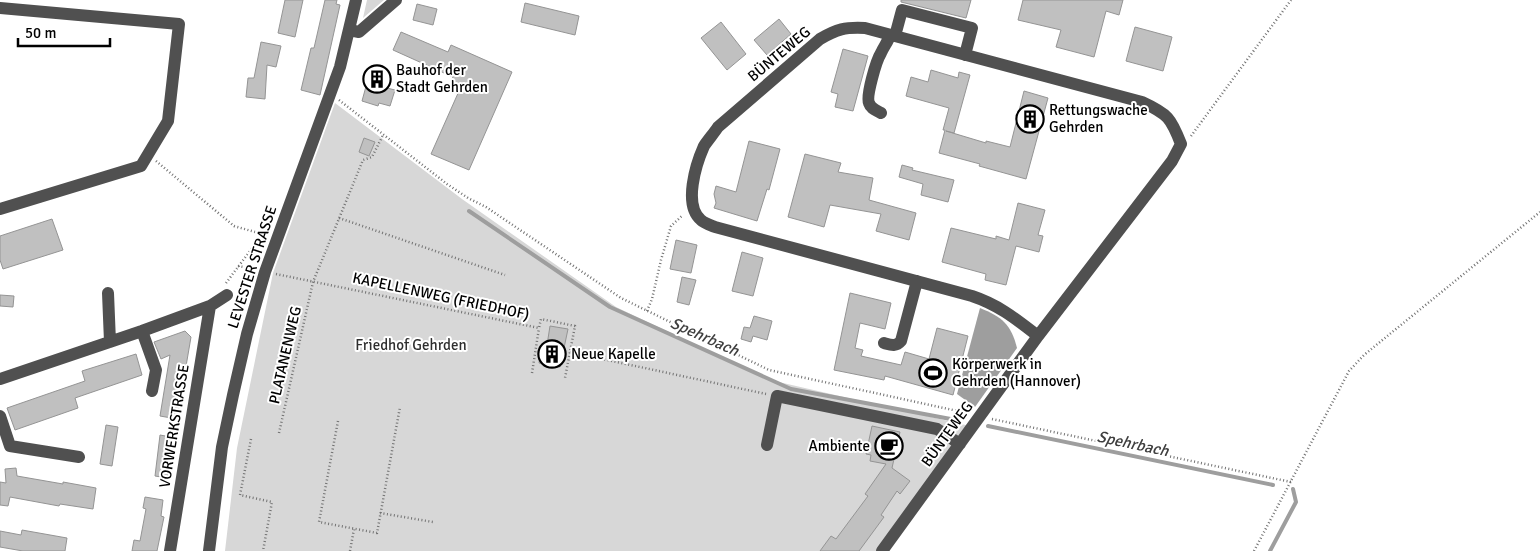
<svg xmlns="http://www.w3.org/2000/svg" width="1540" height="551" viewBox="0 0 1540 551" font-family="Signika,sans-serif">
<style>
.green{fill:#d7d7d7}
.water{fill:#9e9e9e}
.lines{fill:none;stroke-linecap:round;stroke-linejoin:round}
.stream{stroke:#9e9e9e;stroke-width:4}
.building{fill:#c0c0c0;stroke:#949494}
.path{stroke:#727272;stroke-width:2.5;stroke-dasharray:1 2.5;stroke-linecap:butt}
.minor{stroke:#505050;stroke-width:12}
.labels{text-anchor:middle;stroke-width:4;stroke-linejoin:round;paint-order:stroke}
.street-label{font-size:15px;fill:#000;stroke:#fff}
.poi-label{font-size:15px;fill:#000;stroke:#fff;text-anchor:start}
.park-label{font-size:15px;fill:#2e2e2e;stroke:#fff}
.water-label{font-size:16px;font-style:italic;fill:#3f3f3f;stroke:#fff}
</style>
<rect width="100%" height="100%" fill="#fff"/>
<!-- green -->
<path class="green" d="M 367,0 L 384,0 L 363,18 Z
M 335,103 L 462,199 L 616,307 L 770,380 L 970,426 L 876,551 L 225,551 L 237,448 L 273,273 Z"/>
<!-- water -->
<path class="water" d="M 980,308 C 1002,317 1011,324 1017,348 L 975,407 L 957,394 Z"/>
<g class="lines">
<!-- stream -->
<path class="stream" d="M 469,211 L 610,307 L 791,389 L 956,420
M 988,426 L 1273,485
M 1270,551 L 1296,502 L 1293,489"/>
</g>
<!-- building -->
<path class="building" d="M 285,0 L 303,0 L 295,37 L 278,33 Z
M 325,0 L 337,0 L 336,4 L 340,5 L 320,95 L 301,90 L 311,48 L 314,48 Z
M 901,0 L 971,0 L 966,18 L 901,2 Z
M 1023,0 L 1123,0 L 1119,15 L 1106,11 L 1094,57 L 1056,47 L 1061,30 L 1018,20 Z
M 525,3 L 579,16 L 575,35 L 521,22 Z
M 417,4 L 437,9 L 433,25 L 413,20 Z
M 779,19 L 791,34 L 767,55 L 754,40 Z
M 721,22 L 746,54 L 727,70 L 701,38 Z
M 1135,27 L 1172,37 L 1163,71 L 1126,61 Z
M 401,32 L 448,52 L 451,45 L 512,72 L 469,170 L 431,154 L 459,91 L 449,86 L 453,77 L 393,50 Z
M 261,42 L 281,46 L 276,67 L 267,65 L 265,99 L 246,97 L 248,78 L 254,78 Z
M 843,49 L 868,56 L 853,111 L 835,107 L 838,94 L 831,92 Z
M 371,68 L 387,72 L 383,87 L 395,90 L 390,106 L 379,103 L 378,106 L 362,101 Z
M 931,70 L 958,78 L 959,72 L 970,75 L 954,133 L 946,131 L 986,143 L 986,141 L 1010,147 L 1024,91 L 1048,98 L 1026,179 L 979,166 L 980,164 L 939,153 L 945,130 L 943,130 L 949,108 L 906,96 L 911,77 L 928,82 Z
M 364,138 L 375,142 L 369,156 L 359,152 Z
M 749,141 L 780,149 L 769,190 L 767,189 L 757,221 L 714,208 L 716,203 L 714,194 L 716,186 L 736,192 Z
M 805,154 L 841,163 L 838,172 L 873,178 L 869,200 L 916,213 L 909,240 L 876,231 L 881,214 L 830,205 L 824,227 L 788,217 Z
M 902,165 L 913,168 L 912,170 L 954,180 L 948,202 L 921,195 L 923,184 L 899,177 Z
M 1018,203 L 1045,210 L 1038,235 L 1043,236 L 1039,252 L 1016,246 L 1006,285 L 985,280 L 986,274 L 942,262 L 951,228 L 996,239 L 996,236 L 1009,240 Z
M 52,219 L 63,250 L 3,269 L 0,260 L 0,236 Z
M 676,240 L 697,245 L 691,273 L 670,269 Z
M 742,252 L 763,258 L 753,296 L 732,291 Z
M 682,277 L 696,280 L 689,305 L 677,302 Z
M 850,293 L 891,303 L 885,329 L 860,323 L 855,348 L 863,350 L 861,356 L 901,365 L 905,352 L 929,359 L 937,328 L 968,336 L 953,395 L 885,376 L 884,380 L 834,370 Z
M 0,295 L 14,296 L 13,307 L 0,306 Z
M 754,316 L 772,321 L 767,340 L 753,336 L 751,342 L 741,339 L 744,327 L 750,328 Z
M 550,326 L 568,329 L 560,367 L 539,363 L 542,344 L 547,345 Z
M 185,331 L 191,337 L 177,419 L 160,416 L 170,355 L 161,359 L 154,342 Z
M 136,354 L 142,375 L 75,398 L 78,408 L 15,430 L 7,408 L 85,381 L 82,371 Z
M 106,425 L 118,427 L 112,466 L 100,464 Z
M 872,426 L 900,432 L 892,468 L 910,481 L 900,494 L 897,491 L 881,515 L 884,517 L 859,551 L 820,551 L 831,536 L 836,539 L 868,496 L 865,494 L 886,464 L 870,461 L 871,455 L 866,454 Z
M 160,435 L 176,438 L 167,478 L 155,476 Z
M 16,468 L 17,476 L 63,484 L 63,482 L 96,488 L 93,509 L 60,504 L 59,506 L 10,497 L 8,506 L 0,505 L 0,482 L 6,483 L 5,469 Z
M 145,497 L 163,500 L 161,516 L 164,517 L 157,551 L 132,551 L 134,540 L 140,541 L 146,509 L 143,508 Z
M 22,530 L 67,538 L 65,551 L 23,551 L 0,547 L 0,531 L 21,535 Z"/>
<g class="lines">
<!-- path -->
<path class="path" d="M 339,100 L 447,184 L 468,198 L 486,207 L 621,298 L 769,370 L 967,413
M 1191,136 L 1291,0
M 156,161 L 234,226 L 255,232
M 339,218 L 505,275
M 238,266 L 254,269
M 276,274 L 539,328 L 541,319 L 575,326 L 565,378
M 226,283 L 268,227
M 647,311 L 652,299 L 661,260 L 671,226 L 683,215
M 570,352 L 766,394
M 532,373 L 539,328
M 992,419 L 1291,482
M 338,421 L 319,522 L 377,533 L 400,407
M 279,433 L 313,282 L 363,160 L 372,157 L 383,135
M 251,439 L 240,495 L 272,502 L 263,551
M 380,513 L 433,522
M 350,551 L 354,529
M 1254,551 L 1349,371 L 1364,355 L 1540,212"/>
<!-- minor -->
<path class="minor" d="M 0,8 L 179,24 L 168,121 L 141,166 L 0,209
M 349,30 L 359,32 L 396,0
M 895,36 L 902,10 L 972,28 L 965,55
M 881,113 C 876,110 871,109 869,103 C 866,96 876,61 881,53 C 884,46 888,42 890,35
M 108,293 L 110,342
M 142,331 L 156,370 L 152,391
M 884,343 C 891,345 896,347 901,341 L 917,281
M 0,379 L 142,331 L 210,306 L 227,295
M 0,416 L 10,446 L 79,457
M 767,445 L 777,396 L 937,429 L 960,444
M 170,551 L 210,306
M 209,551 L 222,447 L 233,395 L 247,334 L 265,272 L 340,67 L 356,0
M 882,551 L 1038,336 L 1172,161 L 1181,144 C 1171,118 1168,114 1142,102 L 865,28 C 845,27 837,29 820,39 L 718,127 C 714,133 708,140 704,146 C 696,164 683,205 701,220 C 704,223 710,225 715,227 L 972,296 C 999,305 1016,319 1038,336"/>
</g>
<!-- icons -->
<defs>
<g id="building-ring" transform="scale(1.4375)"><circle r="9.5" fill="#fff" stroke="#000" stroke-width="1.5"/><path d="M-4-6H4V6H1V3H-1V6H-4ZM-2.5-4.3h1.7v1.8h-1.7ZM.8-4.3h1.7v1.8H.8ZM-2.5-1h1.7V.8h-1.7ZM.8-1h1.7V.8H.8Z" fill="#000"/></g>
<g id="stadium-ring" transform="scale(1.4375)"><circle r="9.5" fill="#fff" stroke="#000" stroke-width="1.5"/><path d="M0-5a6.5 5 0 1 0 0 10a6.5 5 0 1 0 0-10ZM-3.5-1.8h7v3.6h-7Z" fill="#000"/></g>
<g id="cafe-ring" transform="scale(1.4375)"><circle r="9.5" fill="#fff" stroke="#000" stroke-width="1.5"/><path d="M-5.5-4.5H6V0H3Q3 3.5 0 3.5H-2.5Q-5.5 3.5-5.5 0ZM3-3.2v2h1.7v-2ZM-6 4.5H4V6H-6Z" fill="#000"/></g>
</defs>
<g fill-rule="evenodd">
<use href="#building-ring" x="377" y="79"/>
<use href="#building-ring" x="1030" y="119"/>
<use href="#building-ring" x="552" y="354"/>
<use href="#stadium-ring" x="933" y="373"/>
<use href="#cafe-ring" x="889" y="446"/>
</g>
<g class="labels">
<!-- street labels -->
<g class="street-label">
<text transform="translate(779 54) rotate(-40)" y="5">BÜNTEWEG</text>
<text transform="translate(252 267) rotate(-72)" y="5">LEVESTER STRASSE</text>
<text transform="translate(441 296) rotate(12)" y="5">KAPELLENWEG (FRIEDHOF)</text>
<text transform="translate(285 355) rotate(-77)" y="5">PLATANENWEG</text>
<text transform="translate(174 426) rotate(-81)" y="5">VORWERKSTRASSE</text>
<text transform="translate(947 434) rotate(-54)" y="5">BÜNTEWEG</text>
</g>
<!-- poi labels -->
<g class="poi-label">
<text x="396" y="75">Bauhof der<tspan x="396" dy="17">Stadt Gehrden</tspan></text>
<text x="1049" y="115">Rettungswache<tspan x="1049" dy="17">Gehrden</tspan></text>
<text x="571" y="359">Neue Kapelle</text>
<text x="952" y="369">Körperwerk in<tspan x="952" dy="17">Gehrden (Hannover)</tspan></text>
<text x="870" y="451" text-anchor="end">Ambiente</text>
</g>
<!-- park labels -->
<g class="park-label">
<text x="411" y="350">Friedhof Gehrden</text>
</g>
<!-- water labels -->
<g class="water-label">
<text transform="translate(705 336) rotate(24)" y="6">Spehrbach</text>
<text transform="translate(1133 443) rotate(12)" y="6">Spehrbach</text>
</g>
</g>
<!-- scale -->
<path d="M18 38v8h92v-8" fill="none" stroke="#000000" stroke-width="2.5"/>
<text x="25" y="38" font-size="15" fill="#000000" stroke="#ffffff" stroke-width="4" paint-order="stroke">50 m</text>
</svg>
